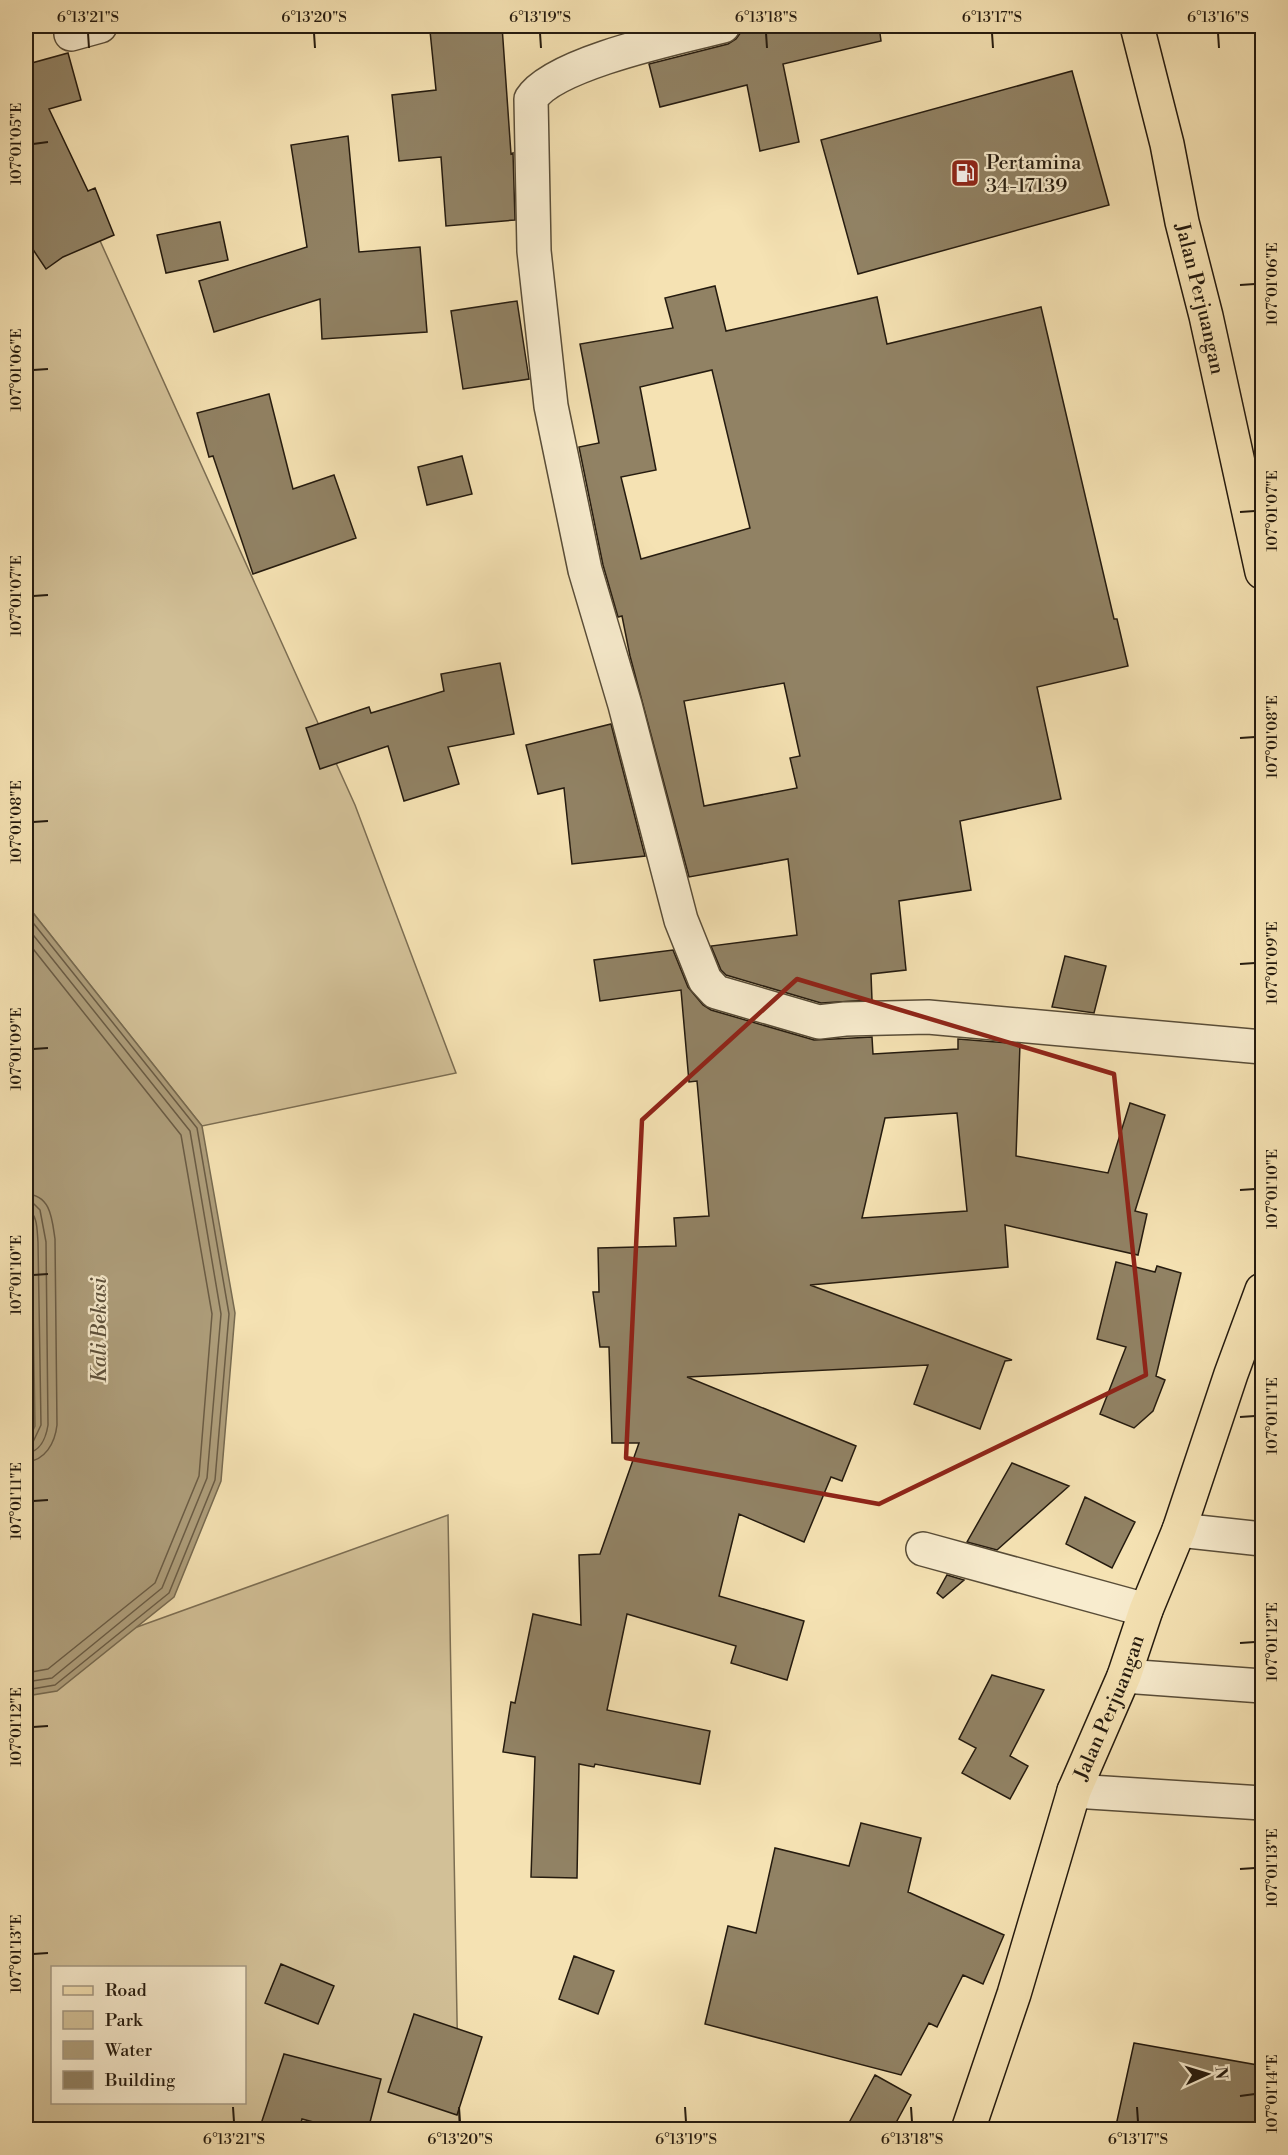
<svg xmlns="http://www.w3.org/2000/svg" width="1288" height="2155" viewBox="0 0 1288 2155" font-family="'Libre Bodoni',serif">
<style>
.green{fill:#d2c097;stroke:#7c6e53;stroke-width:1.5;fill-rule:evenodd}
.water{fill:#ae9e7b;stroke:#776a50;stroke-width:1.5}
.lines{fill:none;stroke-linecap:round;stroke-linejoin:round}
.shore{stroke:#6a5c45;stroke-width:1.5}
.building{fill:#918264;stroke:#251b0f;stroke-width:1.5;fill-rule:evenodd}
.minor-casing{stroke:#594d38;stroke-width:36}
.primary-casing{stroke:#251b0f;stroke-width:36}
.minor{stroke:#f8ecce;stroke-width:33}
.primary{stroke:#f5e2b3;stroke-width:33}
.marked{fill:none;stroke:#8f2418;stroke-width:4.5;stroke-linejoin:round}
.ticks{fill:none;stroke:#251b0f;stroke-width:2}
.labels{text-anchor:middle;stroke-width:4.5;stroke-linejoin:round;paint-order:stroke}
.poi-label{font-size:20px;fill:#251b0f;stroke:#f8ecce;text-anchor:start}
.street-label{font-size:20px;fill:#251b0f;stroke:#f8ecce}
.water-label{font-size:21px;font-style:italic;fill:#5c4f3a;stroke:#f8ecce}
.neatline{fill:none;stroke:#251b0f;stroke-width:2}
.ticks-label{font-size:15px;text-anchor:middle;fill:#251b0f}
</style>
<rect width="100%" height="100%" fill="#f5e2b3"/>
<filter id="stains"><feTurbulence type="fractalNoise" baseFrequency=".00333" numOctaves="4"/><feColorMatrix values="0 0 0 0 .2 0 0 0 0 .09 0 0 0 0 .02 0 0 0 .5 -.17"/></filter>
<radialGradient id="worn" r=".72"><stop offset=".6" stop-color="#630" stop-opacity="0"/><stop offset="1" stop-color="#630" stop-opacity=".3"/></radialGradient>
<!-- green -->
<path class="green" d="M 26,77 L 355,805 L 456,1073 L 202,1126 L 26,904 Z
M 26,1269 L 35,1426 L 26,1445 Z
M 448,1515 L 459,2129 L 26,2130 L 26,1667 ZM 52,1968 L 244,1968 L 244,2102 L 52,2102 Z"/>
<!-- water -->
<path class="water" d="M 26,904 L 202,1126 L 235,1313 L 221,1481 L 174,1597 L 57,1691 L 26,1696 L 26,1445 L 35,1426 L 32,1243 L 26,1198 Z"/>
<g class="lines">
<!-- shore -->
<path class="shore" d="M 26,914 L 197,1128 L 229,1314 L 215,1480 L 169,1593 L 55,1685 L 26,1690
M 26,926 L 190,1131 L 221,1314 L 207,1478 L 162,1588 L 52,1678 L 26,1682
M 26,940 L 181,1135 L 212,1314 L 199,1476 L 155,1583 L 48,1669 L 26,1673
M 26,1194 C 51,1195 52,1219 55,1239 L 57,1425 C 55,1443 45,1461 26,1462
M 26,1203 L 34,1204 L 40,1210 L 46,1242 L 48,1425 C 46,1438 40,1452 26,1453
M 26,1210 C 38,1212 37,1231 38,1242 L 41,1425 L 33,1442 L 26,1446"/>
</g>
<!-- building -->
<path class="building" d="M 479,26 L 502,26 L 511,154 L 513,153 L 515,220 L 446,226 L 441,157 L 399,161 L 392,95 L 436,90 L 430,31 Z
M 741,26 L 879,26 L 881,41 L 783,64 L 799,142 L 760,151 L 747,85 L 660,107 L 649,64 L 728,44 L 736,39 L 741,32 Z
M 68,53 L 81,100 L 49,109 L 88,191 L 95,188 L 114,235 L 63,257 L 46,269 L 26,239 L 26,58 L 28,64 Z
M 1072,71 L 1109,205 L 858,274 L 821,140 Z
M 348,136 L 359,252 L 420,247 L 427,332 L 322,339 L 320,299 L 214,332 L 199,281 L 307,247 L 291,145 Z
M 220,222 L 228,260 L 166,273 L 157,235 Z
M 715,286 L 726,331 L 877,297 L 887,344 L 1041,307 L 1114,619 L 1117,619 L 1128,666 L 1037,687 L 1061,799 L 960,821 L 971,890 L 899,901 L 906,970 L 871,974 L 872,1000 L 821,1003 L 726,975 L 721,970 L 711,946 L 797,935 L 788,859 L 689,877 L 630,656 L 622,616 L 618,617 L 603,565 L 579,447 L 599,443 L 580,344 L 673,328 L 665,298 ZM 712,370 L 750,528 L 641,559 L 621,477 L 656,470 L 640,387 ZM 784,683 L 800,756 L 790,758 L 797,788 L 704,806 L 684,701 Z
M 517,301 L 529,379 L 463,389 L 451,311 Z
M 269,394 L 293,489 L 334,475 L 356,538 L 253,574 L 213,456 L 209,457 L 197,413 Z
M 462,456 L 472,494 L 427,505 L 418,467 Z
M 500,663 L 514,734 L 448,747 L 459,784 L 404,801 L 388,746 L 320,769 L 306,728 L 369,707 L 371,713 L 444,691 L 441,674 Z
M 611,724 L 645,856 L 572,864 L 564,788 L 538,794 L 526,745 Z
M 673,950 L 688,987 L 703,1005 L 711,1010 L 814,1040 L 872,1037 L 873,1054 L 958,1049 L 958,1039 L 1020,1044 L 1016,1156 L 1108,1173 L 1130,1103 L 1165,1115 L 1135,1211 L 1147,1214 L 1138,1255 L 1005,1225 L 1008,1267 L 810,1285 L 1012,1360 L 1005,1361 L 980,1429 L 914,1404 L 928,1365 L 687,1377 L 856,1446 L 842,1481 L 831,1477 L 804,1542 L 739,1514 L 719,1596 L 804,1621 L 787,1680 L 731,1663 L 736,1646 L 627,1614 L 607,1710 L 710,1731 L 700,1784 L 595,1764 L 594,1767 L 579,1764 L 577,1878 L 531,1877 L 535,1757 L 503,1752 L 511,1702 L 515,1703 L 533,1614 L 581,1625 L 579,1555 L 600,1554 L 639,1443 L 612,1443 L 609,1347 L 600,1347 L 593,1292 L 599,1292 L 598,1248 L 676,1246 L 674,1218 L 709,1216 L 697,1081 L 689,1082 L 681,990 L 600,1001 L 594,960 ZM 957,1113 L 967,1211 L 862,1218 L 885,1118 Z
M 1065,956 L 1106,966 L 1094,1013 L 1052,1007 Z
M 1116,1262 L 1155,1272 L 1157,1266 L 1181,1273 L 1156,1376 L 1165,1380 L 1153,1411 L 1134,1428 L 1100,1414 L 1126,1347 L 1097,1339 Z
M 1012,1463 L 1069,1486 L 997,1550 L 967,1542 Z
M 1085,1497 L 1135,1522 L 1112,1568 L 1066,1544 Z
M 947,1575 L 964,1580 L 943,1598 L 937,1593 Z
M 992,1675 L 1044,1690 L 1010,1756 L 1028,1766 L 1010,1799 L 962,1773 L 976,1748 L 959,1739 Z
M 861,1823 L 921,1838 L 908,1892 L 1004,1935 L 983,1984 L 963,1975 L 937,2027 L 929,2023 L 901,2075 L 705,2024 L 728,1926 L 756,1933 L 775,1848 L 849,1866 Z
M 574,1956 L 614,1971 L 598,2014 L 559,1999 Z
M 281,1964 L 334,1986 L 318,2024 L 265,2003 Z
M 414,2014 L 482,2037 L 457,2115 L 388,2092 Z
M 1134,2043 L 1263,2066 L 1263,2130 L 1115,2130 Z
M 284,2054 L 381,2079 L 368,2130 L 343,2130 L 302,2119 L 299,2130 L 259,2130 Z
M 875,2075 L 911,2095 L 892,2130 L 845,2130 Z"/>
<g class="lines">
<!-- minor casing -->
<g class="minor-casing">
<path id="minor" d="M 723,26 C 679,37 553,63 531,99 L 534,251 L 551,406 L 585,570 L 625,705 L 681,920 L 705,980 L 716,992 L 819,1022 L 845,1019 L 928,1017 L 1262,1047
M 71,34 L 100,26
M 1243,476 L 1262,474
M 1179,1530 L 1262,1539
M 923,1549 L 1146,1610
M 1124,1676 L 1262,1686
M 1074,1791 L 1262,1803"/>
</g>
<!-- primary casing -->
<g class="primary-casing">
<g id="primary">
<path id="s1" d="M 1137,26 L 1167,144 L 1182,222 L 1206,316 L 1262,572"/>
<path id="s2" d="M 968,2130 L 1014,1994 L 1074,1791 L 1124,1676 L 1146,1610 L 1179,1530 L 1231,1374 L 1262,1290"/>
</g>
</g>
<!-- minor -->
<use href="#minor" class="minor"/>
<!-- primary -->
<use href="#primary" class="primary"/>
</g>
<!-- marked area -->
<path class="marked" d="M 797,979 L 1114,1074 L 1146,1375 L 879,1504 L 626,1458 L 642,1120 Z"/>
<!-- ticks -->
<path class="ticks" d="M 88,33 L 89,48M 314,33 L 315,48M 540,33 L 541,48M 766,33 L 767,48M 992,33 L 993,48M 1218,33 L 1219,48M 33,144 L 48,142M 1240,285 L 1255,284M 33,370 L 48,369M 1240,512 L 1255,511M 33,596 L 48,595M 1240,738 L 1255,737M 33,822 L 48,821M 1240,964 L 1255,963M 33,1049 L 48,1048M 1240,1190 L 1255,1189M 33,1275 L 48,1274M 1240,1417 L 1255,1416M 33,1501 L 48,1500M 1240,1643 L 1255,1642M 33,1727 L 48,1726M 1240,1869 L 1255,1868M 33,1954 L 48,1953M 1240,2096 L 1255,2094M 233,2107 L 234,2122M 459,2107 L 460,2122M 685,2107 L 686,2122M 911,2107 L 912,2122M 1137,2107 L 1138,2122"/>
<!-- icons -->
<defs>
<g id="fuel-square" transform="scale(1.5)"><rect x="-9" y="-9" width="18" height="18" rx="4" fill="#8f2418" stroke="#f8ecce"/><path d="M-5.5-6h7V0h2V4h1.3V-2.5L3-4.5l.8-.8L6-3V5H2.5V1h-1V6h-7ZM-4.2-4.7v3.2H.2V-4.7Z" fill="#fff"/></g>
</defs>
<g fill-rule="evenodd">
<use href="#fuel-square" x="965" y="173"/>
</g>
<g class="labels">
<!-- poi labels -->
<g class="poi-label">
<text x="986" y="169">Pertamina<tspan x="986" dy="23">34-17139</tspan></text>
</g>
<!-- street labels -->
<g class="street-label">
<text dy="7" stroke="none"><textPath href="#s1" startOffset="280">Jalan Perjuangan</textPath></text>
<text dy="7" stroke="none"><textPath href="#s2" startOffset="446">Jalan Perjuangan</textPath></text>
</g>
<!-- water labels -->
<g class="water-label">
<text transform="translate(99 1330) rotate(-90)" y="7">Kali Bekasi</text>
</g>
</g>
<!-- margin -->
<rect width="1288" height="2155" fill="none" stroke="#f5e2b3" stroke-width="66"/>
<!-- legend -->
<rect x="51" y="1966" width="195" height="138" fill="#f8ecce" stroke="#a49882" stroke-width="1.5"/>
<rect x="63" y="1986" width="30" height="9" fill="#f5e2b3" stroke="#a49882" stroke-width="1.5"/>
<text x="105" y="1996" font-size="18" fill="#251b0f">Road</text>
<rect x="63" y="2011" width="30" height="18" fill="#d2c097" stroke="#a49882" stroke-width="1.5"/>
<text x="105" y="2026" font-size="18" fill="#251b0f">Park</text>
<rect x="63" y="2041" width="30" height="18" fill="#ae9e7b" stroke="#a49882" stroke-width="1.5"/>
<text x="105" y="2056" font-size="18" fill="#251b0f">Water</text>
<rect x="63" y="2071" width="30" height="18" fill="#918264" stroke="#a49882" stroke-width="1.5"/>
<text x="105" y="2086" font-size="18" fill="#251b0f">Building</text>
<!-- north arrow -->
<g transform="translate(1207 2074) rotate(86)" stroke="#f8ecce" stroke-width="4.5" paint-order="stroke">
<path d="M0-4.5L10 22L0 15L-10 22Z" fill="#251b0f"/>
<text y="-9" font-size="16" font-weight="bold" text-anchor="middle" fill="#251b0f">N</text>
</g>
<rect x="33" y="33" width="1222" height="2089" class="neatline"/>
<g class="ticks-label">
<text x="88" y="22">6°13'21"S</text>
<text x="314" y="22">6°13'20"S</text>
<text x="540" y="22">6°13'19"S</text>
<text x="766" y="22">6°13'18"S</text>
<text x="992" y="22">6°13'17"S</text>
<text x="1218" y="22">6°13'16"S</text>
<text transform="translate(16 144) rotate(-90)" y="5">107°01'05"E</text>
<text transform="translate(1272 284) rotate(-90)" y="5">107°01'06"E</text>
<text transform="translate(16 370) rotate(-90)" y="5">107°01'06"E</text>
<text transform="translate(1272 511) rotate(-90)" y="5">107°01'07"E</text>
<text transform="translate(16 596) rotate(-90)" y="5">107°01'07"E</text>
<text transform="translate(1272 737) rotate(-90)" y="5">107°01'08"E</text>
<text transform="translate(16 822) rotate(-90)" y="5">107°01'08"E</text>
<text transform="translate(1272 963) rotate(-90)" y="5">107°01'09"E</text>
<text transform="translate(16 1049) rotate(-90)" y="5">107°01'09"E</text>
<text transform="translate(1272 1189) rotate(-90)" y="5">107°01'10"E</text>
<text transform="translate(16 1275) rotate(-90)" y="5">107°01'10"E</text>
<text transform="translate(1272 1416) rotate(-90)" y="5">107°01'11"E</text>
<text transform="translate(16 1501) rotate(-90)" y="5">107°01'11"E</text>
<text transform="translate(1272 1642) rotate(-90)" y="5">107°01'12"E</text>
<text transform="translate(16 1727) rotate(-90)" y="5">107°01'12"E</text>
<text transform="translate(1272 1868) rotate(-90)" y="5">107°01'13"E</text>
<text transform="translate(16 1954) rotate(-90)" y="5">107°01'13"E</text>
<text transform="translate(1272 2094) rotate(-90)" y="5">107°01'14"E</text>
<text x="234" y="2144">6°13'21"S</text>
<text x="460" y="2144">6°13'20"S</text>
<text x="686" y="2144">6°13'19"S</text>
<text x="912" y="2144">6°13'18"S</text>
<text x="1138" y="2144">6°13'17"S</text>
</g>
<rect width="100%" height="100%" filter="url(#stains)"/>
<rect width="100%" height="100%" fill="url(#worn)"/>
</svg>
